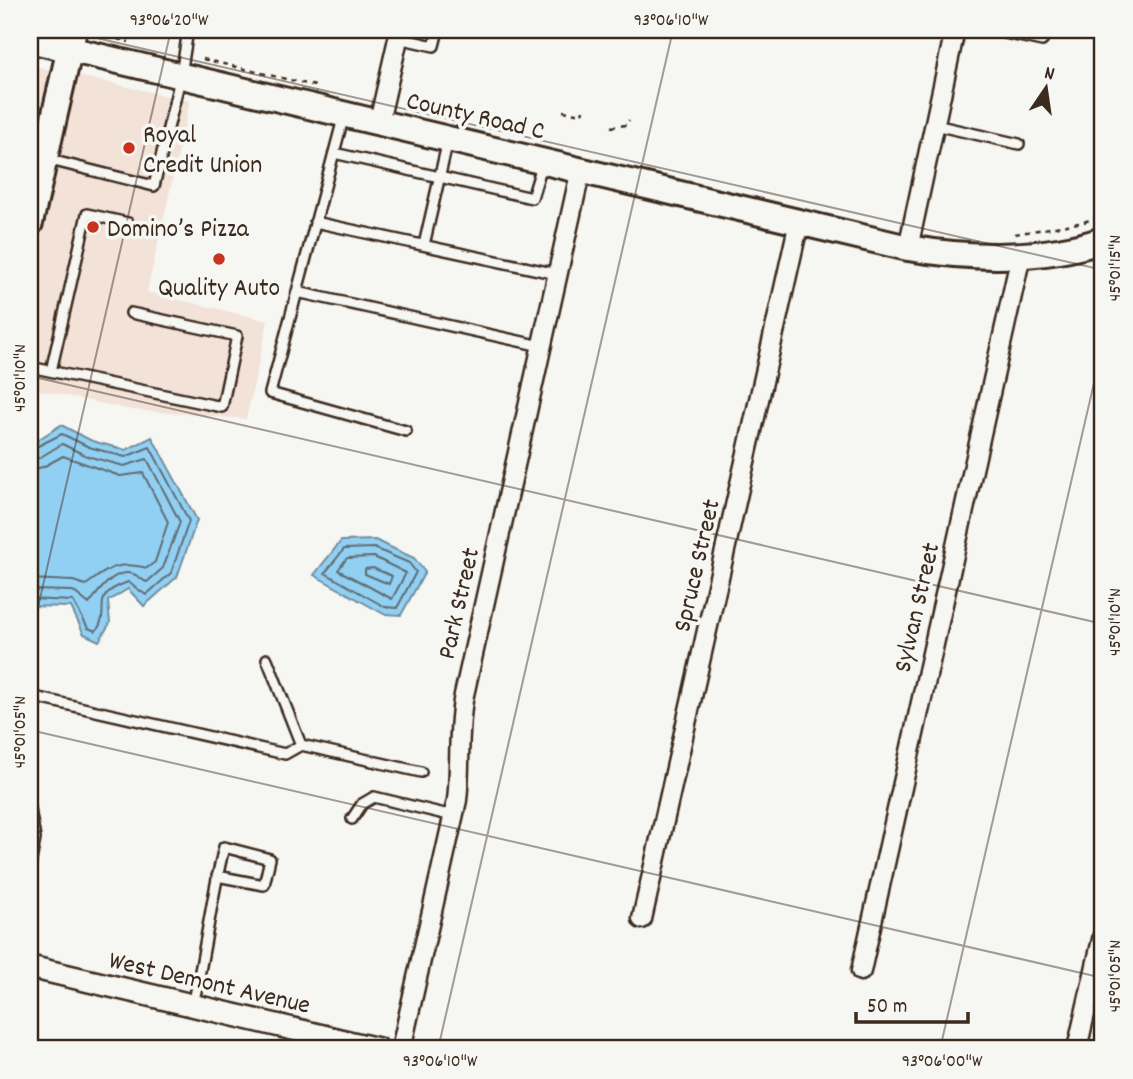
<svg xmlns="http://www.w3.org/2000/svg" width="1133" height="1079" viewBox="0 0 1133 1079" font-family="Dekko,sans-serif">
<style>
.built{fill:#f2e2d8}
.water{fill:#92d0f3;stroke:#6f8e9e;stroke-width:2}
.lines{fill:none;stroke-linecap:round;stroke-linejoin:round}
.shore{stroke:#5e6c73;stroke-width:2}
.service-casing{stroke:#3b2a1e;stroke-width:14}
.minor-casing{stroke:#3b2a1e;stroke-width:23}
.tertiary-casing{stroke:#3b2a1e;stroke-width:26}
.secondary-casing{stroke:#3b2a1e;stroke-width:30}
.path{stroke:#3b2a1e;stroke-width:2.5;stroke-dasharray:5 5;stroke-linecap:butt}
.service{stroke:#f6f6f2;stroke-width:9}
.minor{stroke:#f6f6f2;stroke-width:18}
.tertiary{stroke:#f6f6f2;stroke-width:21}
.secondary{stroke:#f6f6f2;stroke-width:24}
.ticks{fill:none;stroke:#3b2a1e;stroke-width:2;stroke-opacity:0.45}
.poi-dot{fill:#c8321e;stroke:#f6f6f2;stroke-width:2.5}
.labels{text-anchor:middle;stroke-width:7;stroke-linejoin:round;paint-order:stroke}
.street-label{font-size:26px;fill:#3b2a1e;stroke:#f6f6f2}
.poi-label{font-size:26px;fill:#3b2a1e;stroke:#f6f6f2;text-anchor:start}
.neatline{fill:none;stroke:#3b2a1e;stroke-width:2.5}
.ticks-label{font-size:18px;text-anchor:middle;fill:#3b2a1e}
</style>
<rect width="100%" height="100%" fill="#f6f6f2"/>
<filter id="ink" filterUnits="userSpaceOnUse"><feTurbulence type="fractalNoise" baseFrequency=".0143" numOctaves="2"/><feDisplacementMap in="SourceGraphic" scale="14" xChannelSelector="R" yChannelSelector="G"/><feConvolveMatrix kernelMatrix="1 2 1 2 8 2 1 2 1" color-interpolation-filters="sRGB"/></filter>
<g filter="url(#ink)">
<!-- built -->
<path class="built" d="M 30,65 L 190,101 L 147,292 L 268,321 L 246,419 L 132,410 L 30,388 Z"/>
<!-- water -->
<path class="water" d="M 61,425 L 92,441 L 126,450 L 152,437 L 197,520 L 177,577 L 144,606 L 128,589 L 108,601 L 110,623 L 99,641 L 84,634 L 71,607 L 30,606 L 30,445 Z
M 375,540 L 414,558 L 425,572 L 401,615 L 384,614 L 314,575 L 341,541 Z"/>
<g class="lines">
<!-- shore -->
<path class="shore" d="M 30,450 L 62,434 L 89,447 L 125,457 L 150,447 L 189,521 L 171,573 L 146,595 L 128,582 C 86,597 113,609 96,631 L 88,628 L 73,601 L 30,599
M 30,459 L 39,458 L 62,444 L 87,456 L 124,466 L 147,459 L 180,522 L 163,568 L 147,582 C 142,581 139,576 133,574 C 113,568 98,593 89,604 L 73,591 L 30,590
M 30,470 L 43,467 L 63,456 L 120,476 L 143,473 L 168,522 L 155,562 L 147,568 C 118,561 110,567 86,585 L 73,581 L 30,579
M 374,548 L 409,563 L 416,572 L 397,608 L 385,607 L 325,573 L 344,549 Z
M 374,557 L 406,573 L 392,599 L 338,570 L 347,558 Z
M 373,568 L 392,576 L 389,584 L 365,574 L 365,569 Z"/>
<!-- service casing -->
<g class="service-casing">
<path id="service" d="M 991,30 L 1042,41
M 398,38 L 434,46 L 438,30
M 344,115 L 270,393 L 406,431
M 935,125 L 1019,144
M 334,153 L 532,198 L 543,162
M 46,159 L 154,186 L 181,75 L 188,30
M 315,222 L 557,274
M 424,245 L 448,140
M 297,292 L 541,346
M 30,367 L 222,407 L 237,336 L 131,313
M 51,371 L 87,214 L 128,223
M 267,659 L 301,745
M 30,696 L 285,754 L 301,745 L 421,772
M 30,809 L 35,839 L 30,866
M 352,819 L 362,804 L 374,797 L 453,816
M 193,1005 C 205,953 211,900 224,847 L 270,859 L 264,885 L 217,876"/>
</g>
<!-- minor casing -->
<g class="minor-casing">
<path id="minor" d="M 379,122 L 400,30
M 908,248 L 955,30
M 642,919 L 799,222
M 861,971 L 1021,255
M 401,1049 L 457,800 C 461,765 457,730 464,695 L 581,169
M 1077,1049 L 1103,935"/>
</g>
<!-- tertiary casing -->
<g class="tertiary-casing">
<path id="tertiary" d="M 30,967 L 378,1049"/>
</g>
<!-- secondary casing -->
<g class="secondary-casing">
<path id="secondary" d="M 30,40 L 908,248 C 973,259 1040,261 1103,240
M 30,223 L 74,30"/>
</g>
<!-- path -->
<path class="path" d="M 98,34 L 129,42
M 203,59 L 319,87
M 563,111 L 582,114 L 583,110
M 611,127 L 626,125 L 629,120
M 1015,234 L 1084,222 L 1103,215"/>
<!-- service -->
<use href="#service" class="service"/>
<!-- minor -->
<use href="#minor" class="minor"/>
<!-- tertiary -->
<use href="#tertiary" class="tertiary"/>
<!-- secondary -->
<use href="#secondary" class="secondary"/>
</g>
</g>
<!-- ticks -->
<path class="ticks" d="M 62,30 L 1103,270M 30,376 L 1103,624M 30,642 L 171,30M 30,730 L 1103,978M 438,1049 L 673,30M 940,1049 L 1103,344"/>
<!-- markers -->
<g class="poi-dot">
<circle cx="129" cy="148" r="7"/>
<circle cx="93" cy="227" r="7"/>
<circle cx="219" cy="259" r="7"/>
</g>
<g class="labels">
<!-- street labels -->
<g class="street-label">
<text transform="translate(476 114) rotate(13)" y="9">County Road C</text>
<text transform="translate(695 565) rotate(-77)" y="9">Spruce Street</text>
<text transform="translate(457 603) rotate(-77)" y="9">Park Street</text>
<text transform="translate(915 607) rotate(-77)" y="9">Sylvan Street</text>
<text transform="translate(210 981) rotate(13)" y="9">West Demont Avenue</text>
</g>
<!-- poi labels -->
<g class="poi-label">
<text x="143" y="142">Royal<tspan x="143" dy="30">Credit Union</tspan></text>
<text x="107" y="236">Domino’s Pizza</text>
<text x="219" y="295" text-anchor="middle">Quality Auto</text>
</g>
</g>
<!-- margin -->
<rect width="1133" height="1079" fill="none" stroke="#f6f6f2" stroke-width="77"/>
<!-- north arrow -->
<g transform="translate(1046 88) rotate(13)" stroke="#f6f6f2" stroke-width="5" paint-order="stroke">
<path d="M0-5L12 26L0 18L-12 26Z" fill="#3b2a1e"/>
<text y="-10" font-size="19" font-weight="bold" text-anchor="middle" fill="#3b2a1e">N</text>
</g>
<!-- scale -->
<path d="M856 1012v10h112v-10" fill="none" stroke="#3b2a1e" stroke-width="3.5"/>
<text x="867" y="1012" font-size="21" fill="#3b2a1e" stroke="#f6f6f2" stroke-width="5" paint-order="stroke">50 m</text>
<rect x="38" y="38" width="1056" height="1002" class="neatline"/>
<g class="ticks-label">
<text x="169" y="25">93°06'20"W</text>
<text x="671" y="25">93°06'10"W</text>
<text transform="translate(1114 268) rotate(-90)" y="6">45°01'15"N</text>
<text transform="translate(19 378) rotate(-90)" y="6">45°01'10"N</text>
<text transform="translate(1114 622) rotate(-90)" y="6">45°01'10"N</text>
<text transform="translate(19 732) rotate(-90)" y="6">45°01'05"N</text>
<text transform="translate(1114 976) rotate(-90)" y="6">45°01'05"N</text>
<text x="440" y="1066">93°06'10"W</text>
<text x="942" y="1066">93°06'00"W</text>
</g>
</svg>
